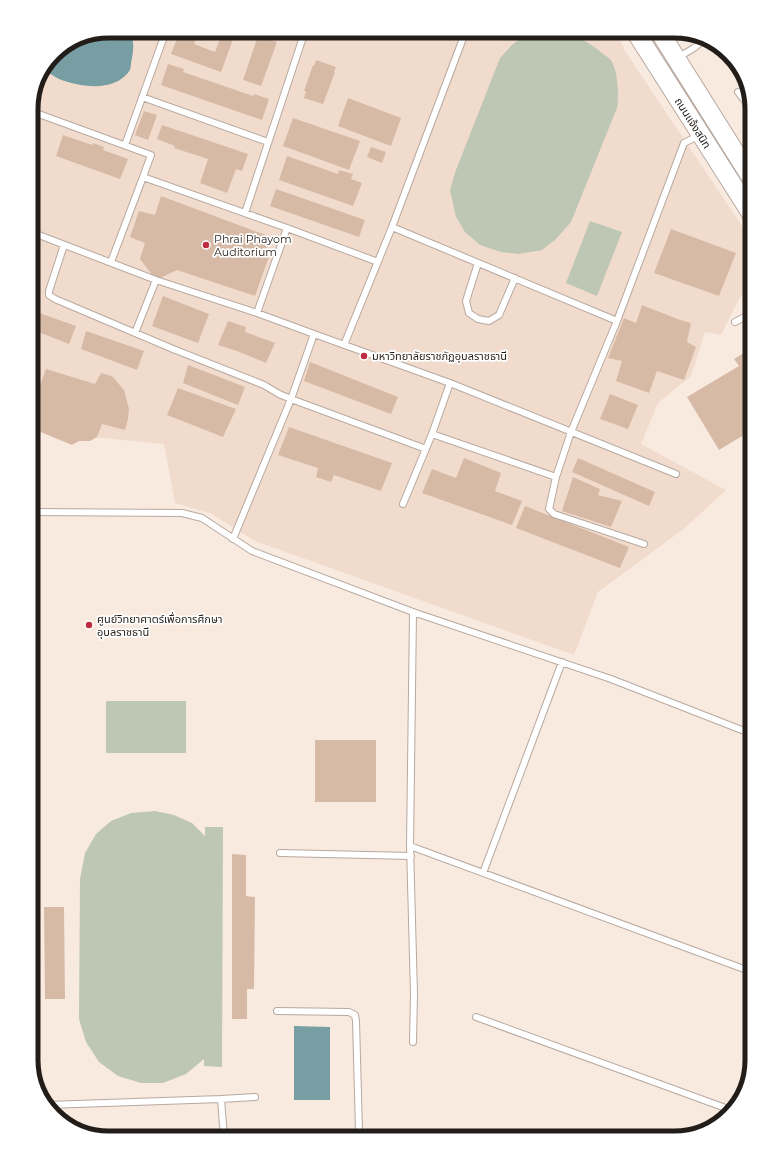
<svg xmlns="http://www.w3.org/2000/svg" width="783" height="1169" viewBox="0 0 783 1169" font-family="Montserrat,'Noto Sans Thai',sans-serif">
<style>
.built{fill:#f1dbcd}
.green{fill:#bdc7b4}
.water{fill:#779ea3}
.building{fill:#d7baa6}
.lines{fill:none;stroke-linecap:round;stroke-linejoin:round}
.lane-casing{stroke:#b7a9a0;stroke-width:8}
.primary-casing{stroke:#b7a9a0;stroke-width:20}
.lane{stroke:#fff;stroke-width:6}
.primary{stroke:#fff;stroke-width:18}
.poi-dot{fill:#bc2c40;stroke:#fff;stroke-width:1.5}
.labels{text-anchor:middle;stroke-width:3.5;stroke-linejoin:round;paint-order:stroke}
.street-label{font-size:11px;fill:#221d19;stroke:#fff}
.poi-label{font-size:11px;fill:#221d19;stroke:#fff;text-anchor:start}
.rim{fill:none;stroke:#221d19;stroke-width:5}
</style>
<rect width="100%" height="100%" fill="#f9eae0"/>
<!-- built -->
<path class="built" d="M 109,31 L 612,31 L 619,37 L 625,51 L 752,241 L 752,289 L 740,297 L 721,335 L 705,332 L 691,376 L 658,403 L 641,444 L 726,490 L 685,528 L 598,592 L 574,655 L 255,541 L 210,513 L 175,503 L 164,444 L 31,431 L 31,104 L 37,79 L 54,54 L 79,37 Z"/>
<!-- green -->
<path class="green" d="M 544,31 C 568,33 584,37 603,54 C 606,56 611,59 612,62 C 618,73 619,96 617,108 L 571,222 L 556,239 L 542,250 L 518,254 L 501,252 L 480,245 L 465,232 L 456,217 L 450,190 L 456,170 L 500,58 L 512,45 L 529,32 Z
M 590,221 L 622,232 L 597,296 L 566,283 Z
M 106,701 L 186,701 L 186,753 L 106,753 Z
M 155,811 L 174,815 L 192,823 L 205,836 L 205,827 L 223,827 L 222,1067 L 204,1066 L 204,1059 L 186,1074 L 163,1083 L 141,1083 L 118,1076 L 99,1062 L 86,1042 L 79,1019 L 80,879 L 85,853 L 96,834 L 111,821 L 131,813 Z"/>
<!-- water -->
<path class="water" d="M 109,31 L 129,31 C 134,39 134,48 132,58 C 131,61 131,67 130,70 C 115,93 80,87 59,79 C 54,77 49,72 44,69 L 54,54 L 79,37 Z
M 294,1026 L 330,1027 L 330,1100 L 294,1100 Z"/>
<!-- building -->
<path class="building" d="M 180,31 L 198,31 L 194,44 L 215,52 L 223,31 L 236,31 L 221,72 L 171,54 Z
M 258,36 L 277,42 L 261,86 L 243,80 Z
M 316,60 L 336,67 L 334,72 L 335,72 L 323,104 L 304,98 L 306,91 L 304,91 L 313,65 L 314,66 Z
M 168,64 L 184,69 L 183,72 L 253,96 L 254,94 L 269,99 L 262,120 L 161,85 Z
M 348,98 L 401,118 L 391,146 L 338,126 Z
M 144,111 L 157,115 L 148,140 L 135,135 Z
M 293,118 L 360,141 L 349,170 L 283,146 Z
M 162,125 L 248,154 L 242,171 L 236,169 L 227,193 L 200,183 L 208,159 L 174,148 L 175,146 L 157,139 Z
M 63,135 L 92,145 L 93,143 L 104,147 L 103,150 L 128,159 L 120,179 L 56,156 Z
M 371,147 L 386,152 L 382,163 L 367,157 Z
M 287,156 L 338,174 L 339,170 L 353,174 L 351,179 L 362,183 L 353,206 L 279,180 Z
M 276,189 L 365,220 L 359,237 L 270,206 Z
M 161,196 L 271,237 L 267,248 L 271,251 L 255,296 L 177,270 L 156,280 L 140,259 L 145,243 L 130,237 L 139,211 L 155,215 Z
M 671,229 L 736,253 L 719,296 L 654,273 Z
M 163,296 L 209,314 L 198,343 L 152,326 Z
M 642,305 L 680,320 L 691,323 L 687,342 L 696,347 L 684,380 L 657,371 L 649,393 L 616,381 L 622,361 L 608,358 L 624,318 L 636,323 Z
M 31,310 L 76,326 L 69,344 L 31,329 Z
M 228,321 L 246,327 L 245,332 L 275,343 L 266,363 L 237,351 L 218,345 Z
M 86,331 L 144,351 L 137,370 L 81,349 Z
M 752,348 L 752,430 L 719,450 L 687,397 L 739,366 L 734,359 Z
M 310,362 L 398,397 L 391,414 L 304,381 Z
M 188,365 L 245,387 L 238,405 L 183,383 Z
M 46,369 L 95,384 L 101,373 L 112,376 L 124,390 L 129,409 L 128,419 L 125,430 L 102,424 L 97,437 L 90,441 L 79,441 L 72,445 L 31,428 L 31,383 L 40,386 Z
M 178,388 L 236,409 L 223,437 L 167,415 Z
M 610,394 L 638,405 L 628,429 L 600,419 Z
M 289,427 L 392,463 L 381,491 L 334,475 L 331,482 L 316,477 L 318,468 L 278,455 Z
M 464,458 L 501,473 L 495,491 L 522,501 L 512,525 L 422,493 L 432,469 L 456,478 Z
M 578,458 L 655,492 L 649,506 L 572,472 Z
M 573,477 L 600,489 L 598,495 L 622,501 L 611,527 L 562,511 Z
M 525,506 L 629,547 L 620,568 L 516,528 Z
M 315,740 L 376,740 L 376,802 L 315,802 Z
M 232,854 L 246,855 L 246,896 L 255,897 L 254,989 L 247,989 L 247,1019 L 232,1019 Z
M 44,907 L 64,907 L 65,999 L 45,999 Z"/>
<g class="lines">
<!-- lane casing -->
<g class="lane-casing">
<path id="lane" d="M 677,58 L 694,48 L 705,39
M 738,92 L 752,110
M 142,97 L 268,142
M 31,116 L 36,113 L 151,155 L 143,177 L 287,228 L 378,262
M 125,145 L 166,31
M 245,213 L 305,31
M 392,227 L 617,321
M 31,232 L 156,280 L 257,313 L 314,334 L 450,383 L 676,474
M 64,245 L 49,291 L 49,295 L 55,299 L 173,349 L 264,385 L 279,394 L 291,399 L 426,449
M 111,262 L 143,177
M 478,263 L 466,301 L 469,313 L 478,319 L 489,321 L 499,315 L 515,278
M 257,313 L 287,228
M 735,322 L 752,313
M 135,333 L 156,280
M 344,345 L 392,227 L 465,33 L 464,31
M 432,434 L 556,477 L 571,432 L 617,321 L 684,143 L 700,135
M 556,477 L 549,509 L 554,514 L 644,544
M 403,504 L 432,434 L 450,383
M 31,512 L 182,513 L 202,518 L 252,551 L 413,612 L 611,679 L 752,734
M 233,539 L 291,399 L 314,334
M 410,846 L 752,972
M 280,853 L 411,856
M 483,873 L 562,662
M 277,1011 L 349,1012 L 355,1015 L 356,1021 L 359,1131 L 357,1138
M 476,1017 L 731,1110
M 413,1042 L 414,994 L 410,846 L 413,612
M 221,1099 L 224,1138
M 47,1105 L 221,1099 L 255,1097"/>
</g>
<!-- primary casing -->
<g class="primary-casing">
<path id="primary" d="M 635,31 L 752,215
M 659,31 L 752,179"/>
</g>
<!-- lane -->
<use href="#lane" class="lane"/>
<!-- primary -->
<use href="#primary" class="primary"/>
</g>
<!-- markers -->
<g class="poi-dot">
<circle cx="206" cy="245" r="4"/>
<circle cx="364" cy="356" r="4"/>
<circle cx="89" cy="625" r="4"/>
</g>
<g class="labels">
<!-- street labels -->
<g class="street-label">
<text transform="translate(693 123) rotate(58)" y="4">ถนนแจ้งสนิท</text>
</g>
<!-- poi labels -->
<g class="poi-label">
<text x="214" y="243">Phrai Phayom<tspan x="214" dy="13">Auditorium</tspan></text>
<text x="372" y="360">มหาวิทยาลัยราชภัฏอุบลราชธานี</text>
<text x="97" y="623">ศูนย์วิทยาศาตร์เพื่อการศึกษา<tspan x="97" dy="13">อุบลราชธานี</tspan></text>
</g>
</g>
<!-- crop -->
<path d="M0 0H783V1169H0ZM109 38H674A71 71 0 0 1 745 109V1060A71 71 0 0 1 674 1131H109A71 71 0 0 1 38 1060V109A71 71 0 0 1 109 38Z" fill="#fff" fill-rule="evenodd"/>
<path class="rim" d="M109 38H674A71 71 0 0 1 745 109V1060A71 71 0 0 1 674 1131H109A71 71 0 0 1 38 1060V109A71 71 0 0 1 109 38Z"/>
</svg>
